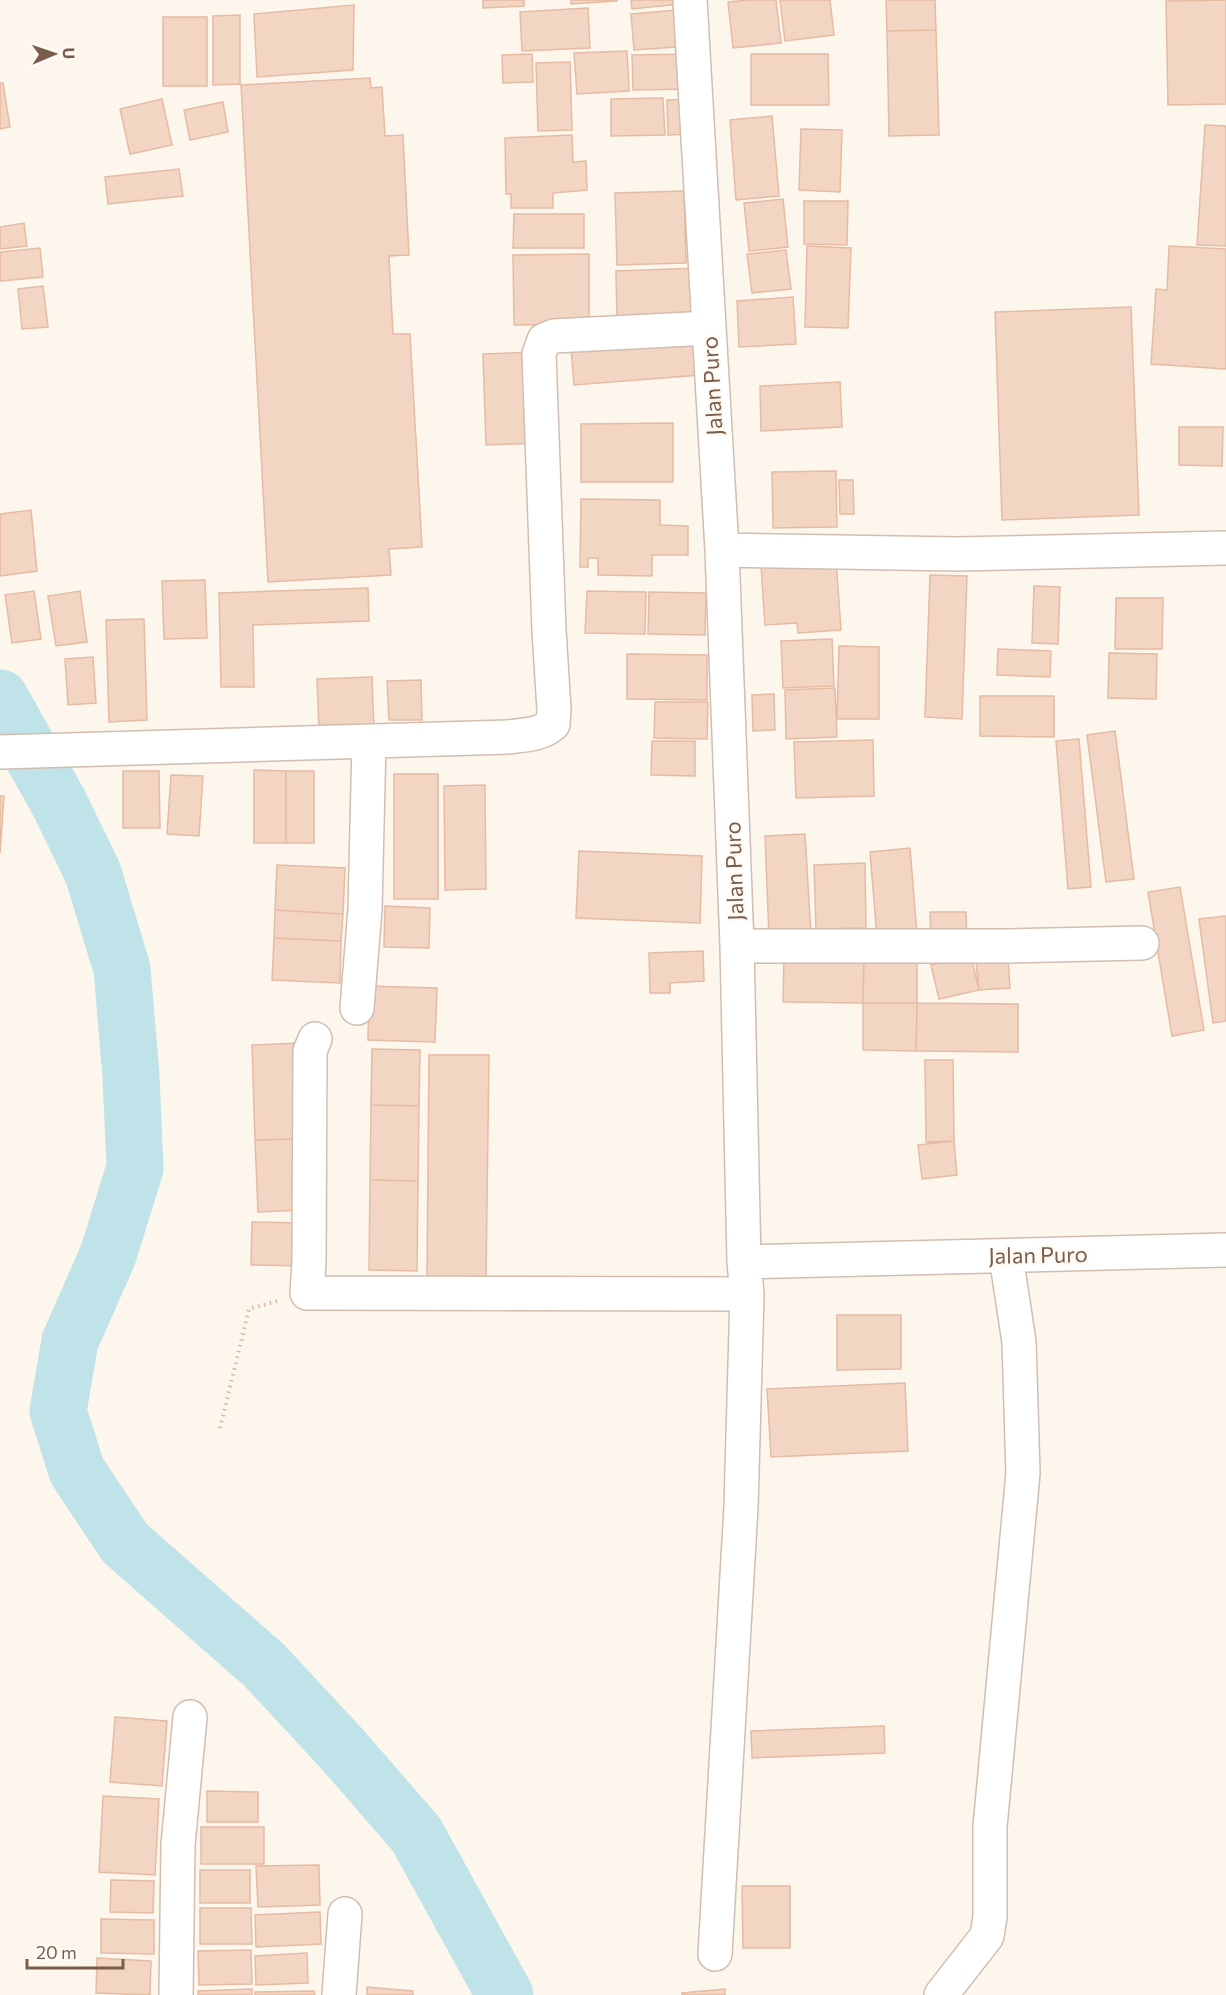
<svg xmlns="http://www.w3.org/2000/svg" width="1226" height="1995" viewBox="0 0 1226 1995" font-family="Commissioner,sans-serif">
<style>
.lines{fill:none;stroke-linecap:round;stroke-linejoin:round}
.river{stroke:#bfe3e8;stroke-width:57}
.building{fill:#f3d5c3;stroke:#e6bba3;stroke-width:1.5}
.minor-casing{stroke:#d1beb0;stroke-width:36}
.path{stroke:#d9b8a5;stroke-width:4;stroke-dasharray:1.5 4.5;stroke-linecap:butt}
.minor{stroke:#fff;stroke-width:33}
.labels{text-anchor:middle;stroke-width:5;stroke-linejoin:round;paint-order:stroke}
.street-label{font-size:22px;fill:#7a5c4d;stroke:#fffaf3}
</style>
<rect width="100%" height="100%" fill="#fdf6ec"/>
<g class="lines">
<!-- river -->
<path class="river" d="M 0,698 L 59,803 L 93,873 L 122,969 L 131,1076 L 135,1168 L 108,1255 L 70,1341 L 58,1411 L 77,1471 L 125,1543 L 264,1665 L 342,1749 L 416,1834 L 505,1995"/>
</g>
<!-- building -->
<path class="building" d="M 483,0 L 524,0 L 524,6 L 483,8 Z
M 571,0 L 617,0 L 617,1 L 571,4 Z
M 631,0 L 688,0 L 689,3 L 632,9 Z
M 751,0 L 776,0 L 781,43 L 733,48 L 728,2 Z
M 780,0 L 830,0 L 834,35 L 785,41 Z
M 886,0 L 935,0 L 936,30 L 887,31 Z
M 1226,0 L 1226,104 L 1168,105 L 1166,1 Z
M 354,5 L 353,70 L 257,77 L 254,14 Z
M 588,8 L 590,48 L 522,51 L 520,12 Z
M 688,9 L 691,46 L 634,50 L 631,14 Z
M 240,15 L 240,84 L 213,85 L 213,16 Z
M 163,17 L 207,17 L 207,86 L 163,86 Z
M 936,30 L 939,135 L 889,136 L 887,31 Z
M 627,51 L 629,91 L 577,94 L 574,53 Z
M 532,54 L 533,82 L 503,83 L 502,55 Z
M 692,54 L 693,89 L 633,90 L 632,55 Z
M 751,54 L 828,54 L 829,105 L 751,105 Z
M 570,62 L 572,130 L 538,131 L 536,63 Z
M 370,78 L 371,88 L 382,87 L 385,136 L 403,135 L 409,255 L 389,256 L 393,334 L 410,334 L 422,547 L 389,549 L 391,575 L 268,582 L 241,85 Z
M 0,83 L 3,83 L 10,127 L 0,129 Z
M 663,98 L 665,135 L 611,136 L 611,99 Z
M 162,99 L 172,145 L 130,154 L 120,109 Z
M 696,99 L 697,134 L 668,135 L 667,100 Z
M 223,102 L 228,132 L 190,140 L 184,110 Z
M 772,116 L 779,196 L 736,200 L 730,120 Z
M 1205,125 L 1226,126 L 1226,246 L 1197,245 Z
M 801,129 L 842,130 L 840,192 L 799,190 Z
M 572,135 L 573,162 L 586,161 L 587,190 L 553,193 L 553,208 L 511,208 L 511,194 L 506,194 L 505,138 Z
M 179,169 L 183,196 L 108,204 L 105,177 Z
M 684,191 L 686,263 L 617,265 L 615,193 Z
M 783,199 L 788,247 L 749,251 L 744,203 Z
M 804,201 L 848,201 L 847,245 L 804,244 Z
M 514,214 L 584,214 L 584,248 L 513,248 Z
M 24,223 L 27,246 L 0,249 L 0,227 Z
M 807,246 L 851,248 L 848,328 L 805,327 Z
M 1169,246 L 1226,249 L 1226,369 L 1151,364 L 1156,289 L 1167,290 Z
M 40,248 L 43,277 L 0,281 L 0,252 Z
M 786,250 L 791,289 L 752,293 L 747,254 Z
M 589,254 L 589,324 L 514,325 L 513,255 Z
M 700,268 L 701,320 L 617,322 L 616,271 Z
M 43,286 L 48,327 L 22,329 L 18,289 Z
M 793,297 L 796,344 L 739,347 L 737,301 Z
M 1131,307 L 1139,515 L 1002,520 L 995,312 Z
M 697,338 L 700,375 L 574,385 L 571,348 Z
M 534,352 L 538,443 L 486,445 L 483,354 Z
M 840,382 L 842,427 L 761,431 L 760,386 Z
M 673,423 L 673,482 L 581,482 L 581,424 Z
M 1179,427 L 1223,427 L 1222,466 L 1179,465 Z
M 836,471 L 837,527 L 773,528 L 772,472 Z
M 839,480 L 853,480 L 854,514 L 840,514 Z
M 581,499 L 660,500 L 660,525 L 688,526 L 688,555 L 652,555 L 652,576 L 598,575 L 598,558 L 588,558 L 588,567 L 580,567 Z
M 31,510 L 37,571 L 0,576 L 0,514 Z
M 836,560 L 841,630 L 798,633 L 797,623 L 765,625 L 761,565 Z
M 930,575 L 967,576 L 962,719 L 925,717 Z
M 205,580 L 207,638 L 164,639 L 162,581 Z
M 1034,586 L 1060,587 L 1058,644 L 1032,643 Z
M 368,588 L 369,621 L 253,625 L 254,687 L 221,687 L 219,593 Z
M 34,591 L 41,639 L 12,643 L 5,595 Z
M 80,591 L 87,642 L 56,646 L 48,596 Z
M 587,591 L 646,592 L 645,634 L 585,633 Z
M 649,592 L 706,593 L 705,635 L 648,634 Z
M 1116,598 L 1163,598 L 1162,649 L 1115,649 Z
M 144,619 L 147,720 L 109,722 L 106,620 Z
M 832,639 L 834,686 L 783,688 L 781,641 Z
M 839,646 L 879,647 L 879,719 L 837,719 Z
M 998,649 L 1051,651 L 1050,677 L 997,675 Z
M 1109,653 L 1157,654 L 1156,699 L 1108,698 Z
M 627,654 L 707,655 L 707,700 L 627,699 Z
M 93,657 L 96,703 L 68,705 L 65,659 Z
M 372,677 L 374,729 L 319,731 L 317,679 Z
M 421,680 L 422,720 L 389,720 L 387,681 Z
M 835,688 L 837,737 L 786,739 L 785,690 Z
M 774,694 L 775,730 L 753,731 L 752,695 Z
M 980,696 L 1054,696 L 1054,737 L 980,736 Z
M 655,702 L 708,702 L 707,739 L 654,738 Z
M 1115,731 L 1134,879 L 1106,882 L 1087,735 Z
M 1079,739 L 1091,887 L 1068,889 L 1056,741 Z
M 873,740 L 874,796 L 796,798 L 794,742 Z
M 652,741 L 695,741 L 695,776 L 651,775 Z
M 254,770 L 286,771 L 286,843 L 254,843 Z
M 123,771 L 159,771 L 160,828 L 123,828 Z
M 286,771 L 314,771 L 314,843 L 286,843 Z
M 394,774 L 438,774 L 438,899 L 394,899 Z
M 171,775 L 203,776 L 199,836 L 167,834 Z
M 485,785 L 486,889 L 445,890 L 444,786 Z
M 0,796 L 4,796 L 0,853 Z
M 805,834 L 811,935 L 769,937 L 765,836 Z
M 910,848 L 917,934 L 877,938 L 870,852 Z
M 579,851 L 702,856 L 700,923 L 576,918 Z
M 865,863 L 866,928 L 816,929 L 814,865 Z
M 277,865 L 345,868 L 343,914 L 275,910 Z
M 1180,887 L 1204,1030 L 1172,1036 L 1148,892 Z
M 385,906 L 430,908 L 429,948 L 384,947 Z
M 275,910 L 343,914 L 341,941 L 274,938 Z
M 930,912 L 966,912 L 967,939 L 931,939 Z
M 1226,916 L 1226,1021 L 1213,1023 L 1199,919 Z
M 274,938 L 341,941 L 340,983 L 272,980 Z
M 703,951 L 704,981 L 670,983 L 670,993 L 650,993 L 649,953 Z
M 784,956 L 864,957 L 863,1003 L 783,1002 Z
M 971,956 L 979,990 L 939,999 L 931,965 Z
M 864,957 L 917,957 L 917,1003 L 863,1003 Z
M 1008,959 L 1010,988 L 979,990 L 976,961 Z
M 369,986 L 437,988 L 435,1042 L 368,1040 Z
M 863,1003 L 917,1003 L 916,1051 L 863,1050 Z
M 917,1003 L 1018,1004 L 1018,1052 L 916,1051 Z
M 299,1043 L 303,1139 L 255,1140 L 252,1045 Z
M 372,1049 L 420,1050 L 419,1106 L 371,1105 Z
M 429,1055 L 489,1055 L 486,1277 L 427,1277 Z
M 925,1060 L 953,1060 L 954,1141 L 926,1142 Z
M 371,1105 L 419,1106 L 418,1181 L 370,1180 Z
M 303,1139 L 305,1210 L 258,1212 L 255,1140 Z
M 954,1141 L 957,1175 L 922,1179 L 918,1145 Z
M 370,1180 L 418,1181 L 417,1271 L 369,1270 Z
M 252,1222 L 301,1223 L 301,1266 L 251,1265 Z
M 837,1315 L 901,1315 L 901,1369 L 837,1370 Z
M 905,1383 L 908,1451 L 771,1457 L 767,1389 Z
M 115,1717 L 167,1721 L 162,1786 L 110,1782 Z
M 884,1726 L 885,1753 L 752,1758 L 751,1731 Z
M 207,1791 L 258,1792 L 258,1822 L 207,1822 Z
M 103,1796 L 159,1799 L 155,1875 L 99,1872 Z
M 201,1827 L 264,1827 L 264,1864 L 201,1864 Z
M 319,1865 L 320,1905 L 258,1907 L 256,1866 Z
M 200,1870 L 250,1870 L 250,1903 L 200,1903 Z
M 111,1880 L 154,1881 L 153,1913 L 110,1912 Z
M 742,1886 L 790,1886 L 790,1948 L 743,1948 Z
M 200,1908 L 251,1908 L 252,1944 L 200,1944 Z
M 320,1912 L 321,1944 L 256,1947 L 255,1915 Z
M 101,1919 L 154,1920 L 154,1954 L 101,1953 Z
M 251,1950 L 252,1984 L 199,1985 L 198,1951 Z
M 307,1953 L 308,1983 L 256,1985 L 255,1956 Z
M 97,1958 L 151,1961 L 150,1995 L 96,1993 Z
M 367,1987 L 413,1991 L 413,1995 L 367,1995 Z
M 252,1989 L 252,1995 L 198,1995 L 198,1991 Z
M 725,1989 L 725,1995 L 682,1995 L 682,1993 Z
M 314,1991 L 315,1995 L 255,1995 L 255,1992 Z"/>
<g class="lines">
<!-- minor casing -->
<g class="minor-casing">
<path id="minor" d="M 690,0 L 722,550 L 737,946 L 744,1262 L 747,1294 L 741,1507 L 715,1954
M 722,550 L 957,554 L 1226,548
M 0,752 L 508,737 C 523,735 541,735 553,724 L 554,710 L 549,630 L 539,354 L 544,340 L 554,336 L 709,328
M 737,946 L 1010,946 L 1142,943
M 357,1008 L 365,909 L 369,742
M 315,1039 L 310,1051 L 309,1261 L 307,1293 L 747,1294
M 744,1262 L 1226,1250
M 176,1995 L 178,1845 L 190,1717
M 339,1995 L 345,1914
M 941,1995 L 987,1936 L 990,1917 L 990,1827 L 1023,1473 L 1019,1342 L 1006,1256"/>
</g>
<!-- path -->
<path class="path" d="M 220,1428 L 249,1309 L 277,1301"/>
<!-- minor -->
<use href="#minor" class="minor"/>
</g>
<g class="labels">
<!-- street labels -->
<g class="street-label">
<text transform="translate(712 386) rotate(-93)" y="8">Jalan Puro</text>
<text transform="translate(734 871) rotate(-92)" y="8">Jalan Puro</text>
<text transform="translate(1038 1255) rotate(-1)" y="8">Jalan Puro</text>
</g>
</g>
<!-- north arrow -->
<g transform="translate(54 54) rotate(88)" stroke="#fffaf3" stroke-width="4.5" paint-order="stroke">
<path d="M0-4.5L10 22L0 15L-10 22Z" fill="#7a5c4d"/>
<text y="-9" font-size="16" font-weight="bold" text-anchor="middle" fill="#7a5c4d">U</text>
</g>
<!-- scale -->
<path d="M27 1959v9h96v-9" fill="none" stroke="#7a5c4d" stroke-width="3"/>
<text x="36" y="1959" font-size="18" fill="#7a5c4d" stroke="#fffaf3" stroke-width="4.5" paint-order="stroke">20 m</text>
</svg>
